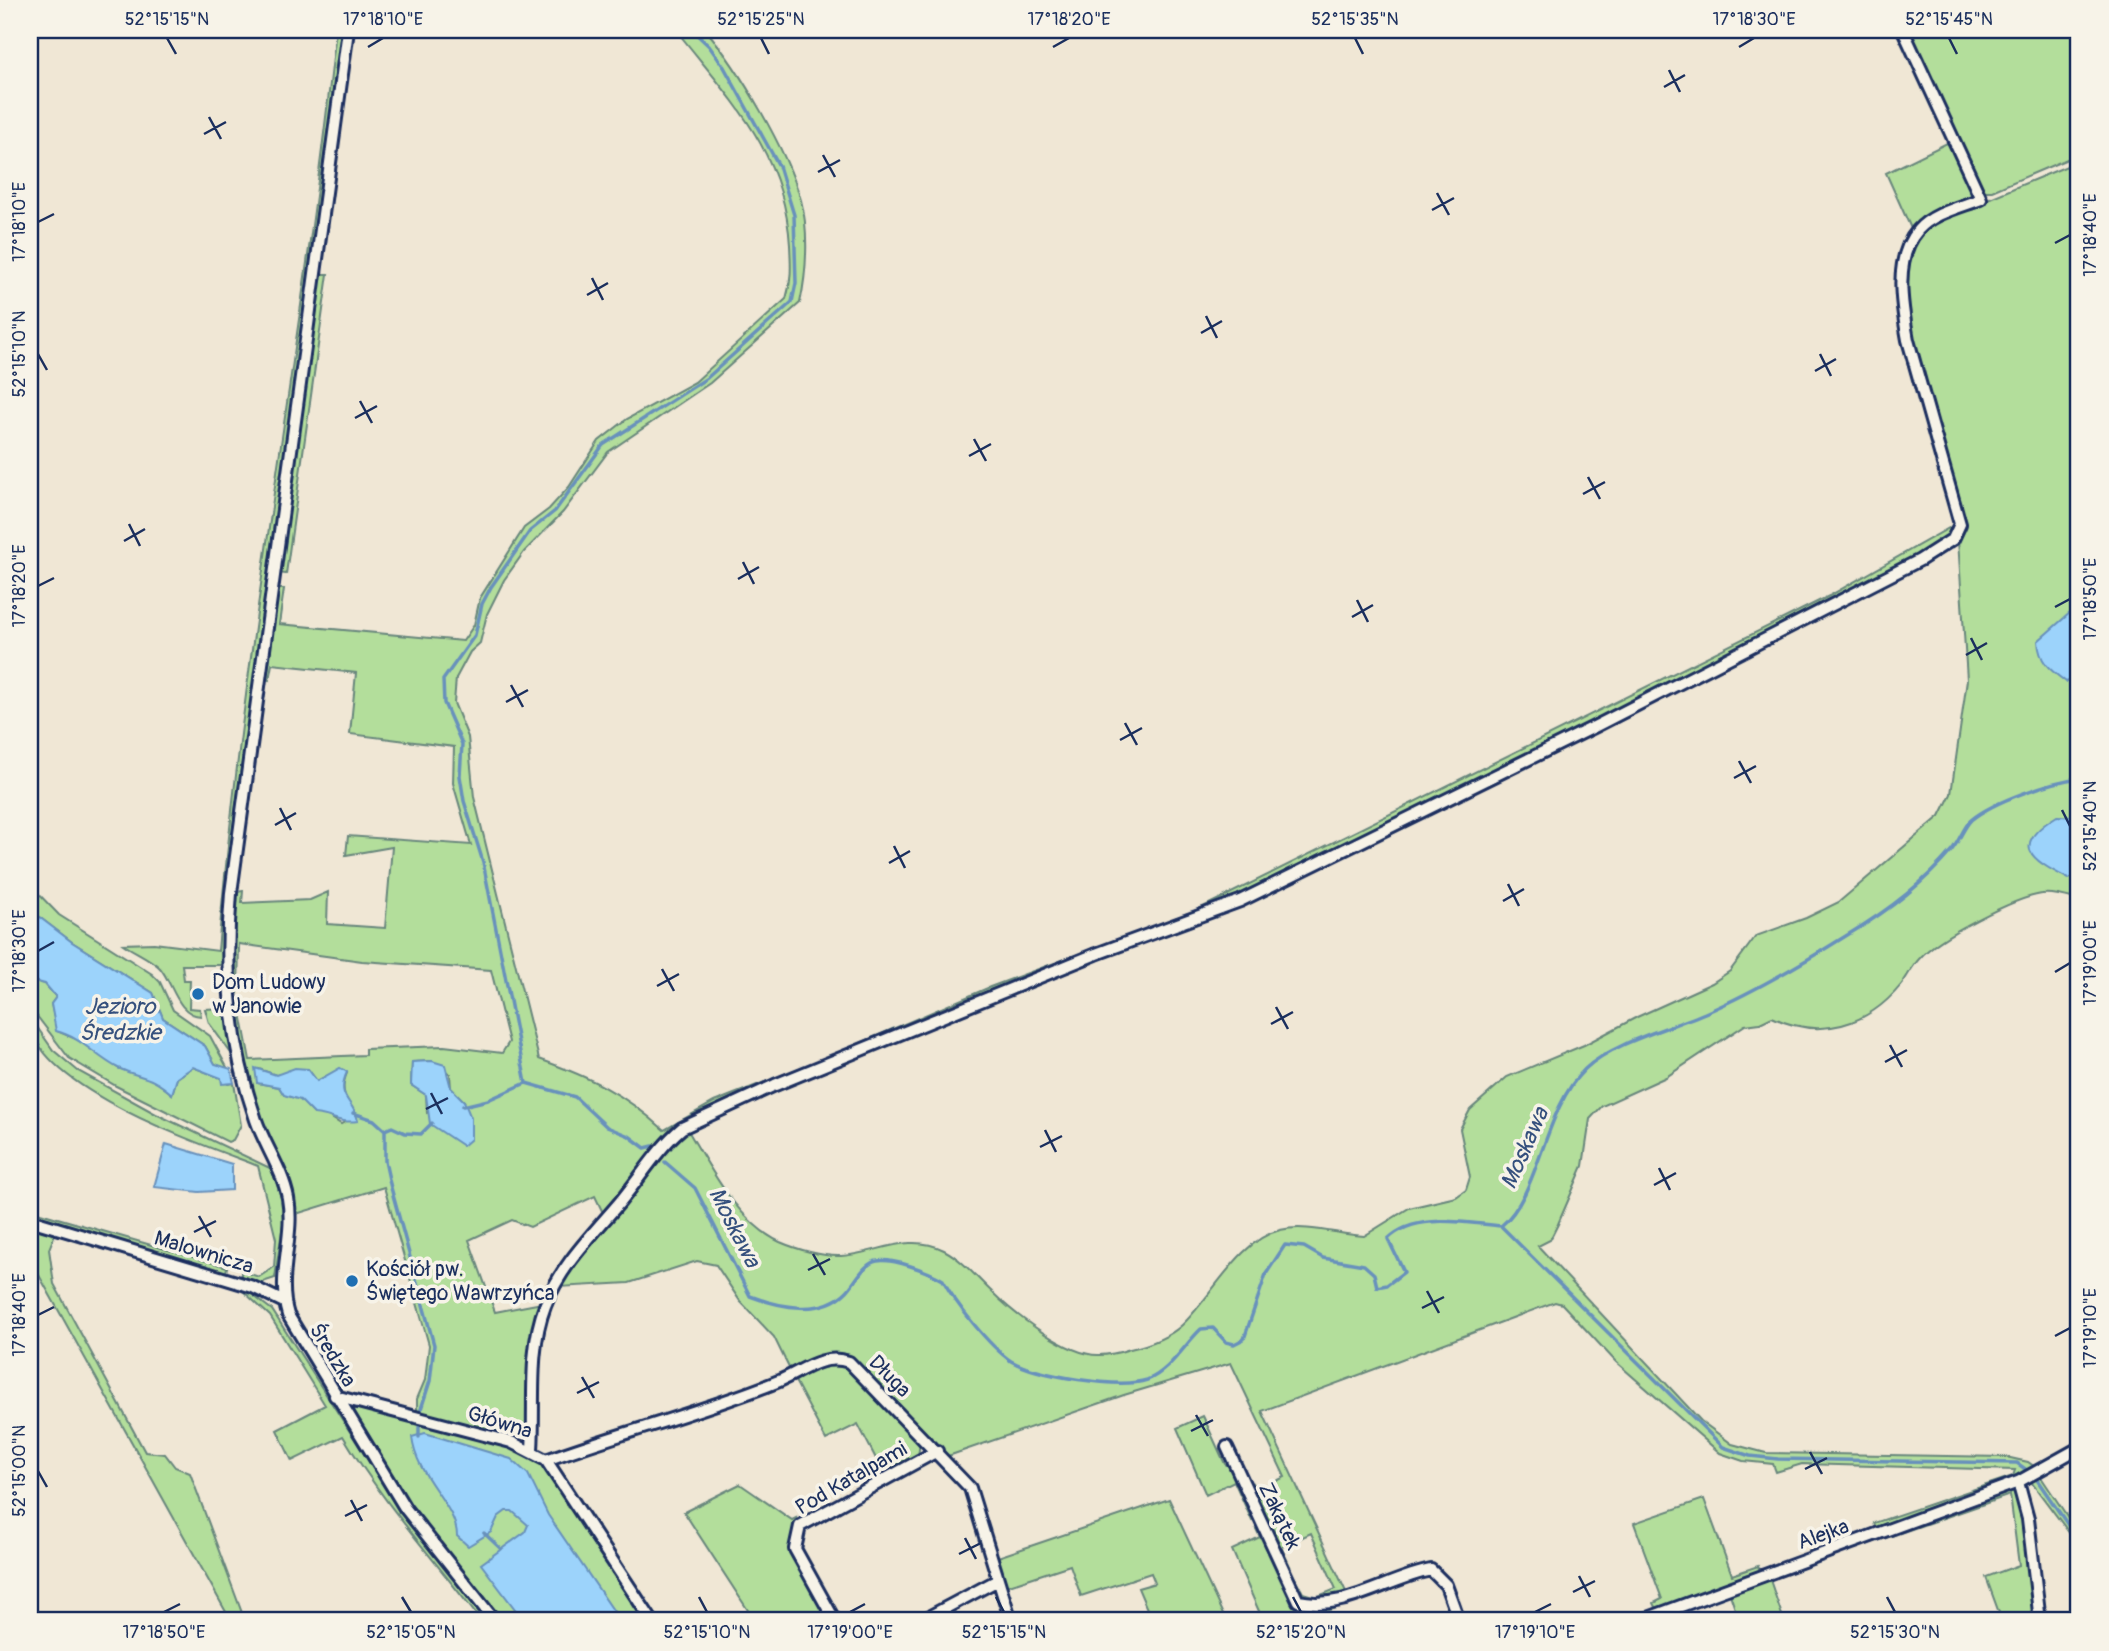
<svg xmlns="http://www.w3.org/2000/svg" width="2109" height="1651" viewBox="0 0 2109 1651" font-family="Pangolin,sans-serif">
<style>
.green{fill:#b3de9b;stroke:#67867c;stroke-width:2;fill-rule:evenodd}
.water{fill:#9cd3fb;stroke:#6891bc;stroke-width:2}
.lines{fill:none;stroke-linecap:round;stroke-linejoin:round}
.stream{stroke:#6891bc;stroke-width:3.5}
.minor-casing{stroke:#1b2f5e;stroke-width:16}
.minor{stroke:#f7f3e8;stroke-width:10}
.ticks{fill:none;stroke:#1b2f5e;stroke-width:2.5}
.poi-dot{fill:#1f6fb2;stroke:#f7f3e8;stroke-width:2.5}
.labels{text-anchor:middle;stroke-width:7;stroke-linejoin:round;paint-order:stroke}
.poi-label{font-size:21px;fill:#1b2f5e;stroke:#f7f3e8;text-anchor:start}
.street-label{font-size:21px;fill:#1b2f5e;stroke:#f7f3e8}
.water-label{font-size:23px;font-style:italic;fill:#35507d;stroke:#f7f3e8}
.neatline{fill:none;stroke:#1b2f5e;stroke-width:2.5}
.ticks-label{font-size:18px;text-anchor:middle;fill:#1b2f5e}
</style>
<rect width="100%" height="100%" fill="#f0e7d5"/>
<filter id="ink" filterUnits="userSpaceOnUse"><feTurbulence type="fractalNoise" baseFrequency=".0143" numOctaves="2"/><feDisplacementMap in="SourceGraphic" scale="14" xChannelSelector="R" yChannelSelector="G"/><feConvolveMatrix kernelMatrix="1 2 1 2 8 2 1 2 1" color-interpolation-filters="sRGB"/></filter>
<g filter="url(#ink)">
<!-- green -->
<path class="green" d="M 336,30 L 344,30 L 234,820 L 222,965 L 182,965 L 184,980 L 190,980 L 189,1008 L 200,1009 L 201,1016 C 177,1015 173,983 160,968 C 150,958 134,952 123,944 L 154,943 L 218,951 C 244,642 303,338 336,30 Z
M 676,30 L 706,30 C 740,70 786,149 801,200 C 809,230 807,272 800,303 L 710,383 L 608,452 L 563,512 L 524,552 L 504,580 L 487,614 L 480,643 L 470,652 L 456,678 L 454,703 L 468,737 L 474,797 L 539,1059 C 589,1077 624,1093 664,1130 L 714,1102 L 823,1059 L 990,987 L 1197,910 L 1829,596 L 1956,524 L 1951,538 L 1716,662 L 1239,897 L 693,1118 L 604,1215 L 595,1196 L 530,1227 L 512,1220 L 469,1240 L 495,1312 L 542,1303 L 528,1427 L 507,1437 L 417,1414 L 417,1399 L 425,1380 L 429,1345 L 384,1187 L 296,1214 C 291,1180 273,1154 262,1122 C 250,1083 242,1043 234,1004 L 239,1003 L 250,1060 L 365,1055 L 365,1049 L 444,1046 L 502,1053 L 509,1042 L 491,970 L 362,961 L 239,944 L 238,993 L 232,991 L 237,892 L 243,891 L 242,903 L 310,900 L 328,892 L 327,924 L 385,928 L 392,847 L 346,855 L 348,836 L 471,845 L 453,783 L 454,747 L 350,734 L 356,673 L 272,664 L 269,680 L 265,679 L 277,589 L 284,589 L 279,624 L 463,641 L 474,625 L 480,598 L 524,528 L 549,509 L 569,487 L 599,441 L 627,419 L 695,382 L 786,299 C 792,280 791,265 790,245 C 784,150 731,100 676,30 ZM 432,1061 L 450,1074 L 451,1088 L 464,1101 L 427,1113 L 426,1095 L 411,1085 L 412,1062 ZM 259,1069 L 276,1075 L 308,1069 L 317,1081 L 340,1069 L 347,1073 C 339,1091 346,1100 357,1115 L 341,1124 L 325,1114 L 314,1114 L 300,1099 L 284,1095 L 279,1087 L 257,1083 Z
M 1906,30 L 2079,30 L 2079,154 L 1992,191 L 1981,191 Z
M 1951,141 L 1977,198 L 1913,233 L 1886,173 Z
M 2079,161 L 2079,900 C 2068,897 2053,892 2042,894 C 2014,898 1938,937 1920,958 C 1912,966 1908,976 1901,985 C 1868,1026 1819,1040 1772,1017 L 1760,1023 L 1745,1025 L 1666,1077 L 1602,1106 L 1590,1119 L 1583,1166 L 1558,1224 L 1550,1240 L 1538,1246 L 1701,1421 L 1732,1444 L 1766,1453 L 2006,1457 L 2028,1462 L 2035,1467 L 2015,1479 L 1877,1531 L 1874,1523 L 2013,1476 L 2015,1470 L 1802,1464 L 1776,1472 L 1773,1464 L 1743,1461 L 1720,1453 L 1616,1362 L 1562,1304 L 1555,1302 L 1262,1411 L 1347,1594 L 1317,1601 L 1301,1596 L 1293,1579 L 1295,1578 L 1303,1593 L 1316,1597 L 1336,1589 L 1311,1533 L 1281,1547 L 1290,1566 L 1287,1566 L 1249,1485 L 1252,1483 L 1256,1490 L 1285,1477 L 1231,1363 L 1124,1395 L 948,1456 L 850,1355 C 829,1348 809,1362 791,1372 L 774,1337 L 740,1301 L 716,1265 L 697,1261 L 629,1283 L 559,1287 L 580,1253 L 673,1140 L 687,1129 C 710,1167 737,1222 780,1242 C 796,1249 824,1257 841,1256 C 877,1254 908,1232 944,1250 C 963,1260 977,1278 992,1292 C 1014,1314 1068,1356 1099,1355 C 1109,1355 1121,1352 1130,1349 C 1148,1345 1169,1337 1182,1325 C 1212,1297 1239,1240 1280,1230 C 1307,1224 1336,1234 1364,1236 L 1409,1208 L 1456,1197 L 1466,1190 L 1470,1177 L 1460,1129 L 1470,1110 L 1507,1077 L 1584,1045 L 1637,1017 L 1712,983 L 1730,971 L 1756,936 L 1806,918 L 1839,902 L 1940,816 L 1951,794 L 1967,680 L 1958,540 L 1961,523 L 1911,340 L 1904,287 L 1912,245 L 1930,223 Z
M 321,274 L 328,274 L 286,574 L 279,573 Z
M 30,885 L 59,915 L 152,974 L 160,982 L 173,1010 L 210,1036 L 228,1069 L 215,1064 L 205,1046 L 163,1018 L 153,993 L 72,942 L 30,910 Z
M 30,980 L 45,984 L 56,997 L 51,1004 L 57,1031 L 83,1042 L 118,1068 L 152,1078 L 172,1094 L 177,1078 L 193,1067 L 221,1078 L 228,1084 L 234,1083 L 241,1125 L 233,1140 L 228,1142 L 116,1086 L 69,1058 L 30,1007 Z
M 224,1008 L 235,1055 L 233,1056 L 209,1023 L 205,1009 Z
M 30,1017 L 53,1050 L 78,1071 L 156,1114 L 272,1169 L 285,1210 L 275,1278 L 260,1283 L 241,1277 L 241,1271 L 259,1277 L 274,1267 L 276,1239 L 258,1166 C 202,1144 30,1087 30,1017 Z
M 30,1210 L 227,1267 L 226,1273 L 30,1215 Z
M 30,1226 L 55,1234 L 49,1249 L 54,1284 L 145,1452 L 165,1454 L 175,1467 L 190,1473 L 245,1621 L 231,1621 L 30,1259 Z
M 246,1290 L 272,1310 L 400,1510 L 488,1621 L 481,1621 C 434,1559 383,1503 343,1436 L 292,1461 L 277,1430 L 325,1405 L 270,1316 L 244,1292 Z
M 829,1364 L 843,1366 L 852,1371 L 920,1441 L 918,1457 L 885,1476 L 858,1424 L 826,1440 L 794,1379 Z
M 359,1407 L 505,1444 L 537,1460 L 556,1483 L 598,1552 L 647,1621 L 501,1621 L 409,1507 L 352,1416 L 354,1410 Z
M 1203,1416 L 1225,1464 L 1233,1468 L 1256,1519 L 1252,1521 L 1234,1481 L 1206,1495 L 1177,1428 Z
M 2039,1474 L 2079,1534 L 2079,1546 L 2029,1479 Z
M 740,1484 L 792,1520 L 796,1518 L 790,1548 L 831,1621 L 755,1621 L 684,1512 Z
M 2013,1489 L 2025,1524 L 2038,1621 L 2002,1621 L 1986,1577 L 2019,1565 L 2010,1495 L 1871,1543 Z
M 1169,1499 L 1226,1621 L 1152,1621 L 1138,1588 L 1155,1583 L 1151,1573 L 1081,1596 L 1070,1565 L 1006,1586 L 998,1557 Z
M 1704,1499 L 1732,1575 L 1758,1566 L 1760,1571 L 1657,1609 L 1654,1603 L 1662,1599 L 1634,1523 Z
M 1260,1528 L 1297,1607 L 1320,1609 L 1343,1605 L 1300,1621 L 1255,1621 L 1262,1618 L 1232,1550 L 1260,1537 L 1256,1529 Z
M 1770,1580 L 1784,1621 L 1739,1621 L 1730,1594 Z"/>
<!-- water -->
<path class="water" d="M 2079,605 L 2079,677 L 2066,682 C 2050,670 2039,662 2038,641 Z
M 2057,816 L 2079,817 L 2079,875 L 2069,879 C 2029,859 2010,845 2057,816 Z
M 30,910 L 72,942 L 153,993 L 163,1018 L 205,1046 L 215,1064 L 231,1069 L 234,1083 L 222,1084 L 221,1078 L 193,1067 L 177,1078 L 172,1094 C 149,1074 142,1079 118,1068 C 96,1057 81,1037 56,1031 L 51,1004 L 56,997 L 45,984 L 30,980 Z
M 432,1061 L 445,1065 L 451,1088 L 464,1101 L 471,1118 L 471,1139 L 463,1146 L 430,1124 L 426,1095 L 411,1085 L 412,1062 Z
M 255,1068 L 276,1075 L 295,1068 L 308,1069 L 317,1081 L 340,1068 L 347,1072 C 335,1099 354,1099 358,1121 C 338,1124 332,1115 314,1114 L 300,1100 L 284,1095 L 279,1087 L 257,1083 Z
M 166,1144 L 232,1164 L 232,1190 L 199,1192 L 154,1187 Z
M 425,1433 L 511,1459 L 528,1474 L 548,1515 L 617,1616 L 612,1621 L 524,1621 L 481,1564 L 525,1532 L 528,1525 L 512,1511 L 506,1511 L 498,1517 L 491,1532 L 468,1546 L 457,1536 C 457,1505 416,1478 412,1437 Z"/>
<g class="lines">
<!-- stream -->
<path class="stream" d="M 526,1083 L 483,862 L 464,801 L 460,776 L 462,744 L 444,703 L 443,680 L 475,635 L 482,604 L 491,587 L 530,531 L 555,511 L 603,445 L 707,378 L 792,302 L 796,283 L 794,215 L 779,166 L 724,67 L 709,46 L 692,30
M 463,1106 L 488,1100 L 526,1083 L 575,1097 L 607,1127 L 629,1136 L 645,1148 L 653,1146
M 353,1113 L 374,1120 L 385,1130 L 392,1127 L 405,1133 L 421,1134 L 432,1123
M 385,1130 L 385,1161 L 390,1184 L 434,1345 L 430,1381 L 421,1409
M 665,1162 L 695,1188 L 750,1296 C 779,1307 822,1317 847,1291 C 855,1283 864,1263 877,1261 C 893,1258 928,1271 943,1280 C 955,1303 989,1346 1011,1361 C 1036,1376 1120,1389 1147,1380 C 1170,1371 1184,1345 1201,1329 L 1213,1328 L 1226,1342 L 1234,1344 L 1244,1339 L 1266,1274 L 1285,1245 L 1304,1247 L 1323,1258 L 1364,1265 L 1374,1274 L 1377,1287 L 1387,1285 L 1404,1272 L 1388,1239 C 1415,1212 1466,1223 1501,1226 C 1540,1194 1543,1110 1585,1069 C 1612,1043 1670,1028 1705,1013 C 1754,992 1803,963 1849,934 C 1886,912 1923,884 1951,851 C 1959,842 1963,828 1971,820 C 1994,801 2050,782 2079,778
M 1501,1226 L 1723,1447 L 1750,1456 L 1778,1459 L 2017,1463 L 2028,1471
M 419,1427 L 419,1437
M 2035,1477 L 2079,1541
M 484,1533 L 501,1549"/>
<!-- minor casing -->
<g class="minor-casing">
<path id="minor" d="M 348,30 L 231,893 C 224,972 230,1044 256,1120 C 265,1146 283,1171 288,1198 C 295,1237 276,1276 288,1315 L 405,1508 L 495,1621
M 30,1220 L 253,1287 L 284,1302
M 335,1396 L 511,1442 L 546,1460 L 652,1621
M 1227,1447 L 1298,1601 C 1345,1611 1386,1579 1431,1570 L 1446,1585 L 1459,1621
M 532,1450 C 535,1404 528,1350 545,1306 C 560,1266 593,1234 620,1202 C 641,1177 657,1149 682,1128 L 775,1085 L 1096,954 L 1240,901 L 1596,726 L 1920,560 L 1953,539 L 1960,524 L 1908,340 C 1902,307 1893,258 1918,230 C 1933,213 1961,207 1981,199 L 1903,30
M 546,1460 C 623,1432 703,1412 779,1381 C 803,1371 822,1353 849,1362 L 970,1488 L 1011,1621
M 2018,1482 L 2028,1519 L 2040,1621
M 835,1621 L 795,1549 L 800,1526 L 937,1451
M 921,1621 L 998,1580
M 1640,1621 L 2018,1482 L 2079,1448"/>
</g>
<!-- minor -->
<use href="#minor" class="minor"/>
</g>
</g>
<!-- ticks -->
<path class="ticks" d="M 167,38 L 176,54M 761,38 L 769,54M 1355,38 L 1363,54M 1949,38 L 1957,54M 368,47 L 383,38M 1053,47 L 1069,38M 1739,47 L 1754,38M 1669,70 L 1680,92M 1664,87 L 1685,75M 209,117 L 221,139M 204,134 L 226,122M 823,155 L 835,177M 818,172 L 840,160M 1437,193 L 1449,215M 1432,210 L 1454,198M 38,222 L 54,214M 2055,243 L 2070,235M 592,278 L 603,300M 587,295 L 608,283M 1206,316 L 1217,338M 1201,333 L 1222,321M 38,354 L 47,370M 1820,354 L 1831,376M 1815,371 L 1836,359M 360,401 L 372,423M 355,418 L 377,406M 974,439 L 986,461M 969,456 L 991,444M 1588,477 L 1600,499M 1583,494 L 1605,482M 129,524 L 140,546M 124,541 L 145,529M 743,562 L 754,584M 738,579 L 759,567M 38,586 L 54,578M 1357,600 L 1368,622M 2055,607 L 2070,599M 1352,617 L 1373,605M 1971,638 L 1982,660M 1966,655 L 1987,643M 511,685 L 523,707M 506,702 L 528,690M 1125,723 L 1137,745M 1120,740 L 1142,728M 1739,761 L 1751,783M 1734,778 L 1756,766M 280,808 L 291,830M 2062,810 L 2070,826M 275,825 L 296,813M 894,846 L 905,868M 889,863 L 910,851M 1508,884 L 1519,906M 1503,901 L 1524,889M 38,951 L 54,942M 662,969 L 674,991M 2055,972 L 2070,963M 657,986 L 679,974M 1276,1007 L 1288,1029M 1271,1024 L 1293,1012M 1890,1045 L 1902,1067M 1885,1062 L 1907,1050M 431,1093 L 442,1114M 426,1109 L 448,1098M 1045,1130 L 1056,1152M 1040,1147 L 1062,1136M 1659,1168 L 1670,1190M 1654,1185 L 1676,1173M 199,1216 L 211,1237M 194,1232 L 216,1221M 813,1254 L 825,1275M 808,1270 L 830,1259M 1427,1291 L 1439,1313M 1422,1308 L 1444,1297M 38,1315 L 54,1307M 2055,1336 L 2070,1328M 582,1377 L 594,1398M 577,1393 L 599,1382M 1196,1415 L 1208,1436M 1191,1431 L 1213,1420M 1810,1452 L 1822,1474M 1805,1469 L 1827,1458M 38,1471 L 47,1487M 351,1500 L 362,1521M 345,1516 L 367,1505M 965,1538 L 976,1559M 959,1554 L 981,1543M 1579,1576 L 1590,1597M 1573,1592 L 1595,1581M 402,1597 L 411,1612M 699,1597 L 707,1612M 996,1597 L 1004,1612M 1293,1597 L 1301,1612M 1887,1597 L 1895,1612M 164,1612 L 180,1604M 850,1612 L 865,1604M 1535,1612 L 1551,1604"/>
<!-- markers -->
<g class="poi-dot">
<circle cx="198" cy="994" r="7"/>
<circle cx="352" cy="1281" r="7"/>
</g>
<g class="labels">
<!-- poi labels -->
<g class="poi-label">
<text x="212" y="989">Dom Ludowy<tspan x="212" dy="24">w Janowie</tspan></text>
<text x="366" y="1276">Kościół pw.<tspan x="366" dy="24">Świętego Wawrzyńca</tspan></text>
</g>
<!-- street labels -->
<g class="street-label">
<text transform="translate(204 1252) rotate(17)" y="7">Malownicza</text>
<text transform="translate(333 1355) rotate(59)" y="7">Średzka</text>
<text transform="translate(890 1376) rotate(45)" y="7">Długa</text>
<text transform="translate(500 1422) rotate(17)" y="7">Główna</text>
<text transform="translate(851 1478) rotate(-30)" y="7">Pod Katalpami</text>
<text transform="translate(1280 1516) rotate(65)" y="7">Zakątek</text>
<text transform="translate(1823 1534) rotate(-20)" y="7">Alejka</text>
</g>
<!-- water labels -->
<g class="water-label">
<text x="120" y="1014">Jezioro<tspan x="120" dy="26">Średzkie</tspan></text>
<text transform="translate(1524 1148) rotate(-66)" y="8">Moskawa</text>
<text transform="translate(735 1227) rotate(63)" y="8">Moskawa</text>
</g>
</g>
<!-- margin -->
<rect width="2109" height="1651" fill="none" stroke="#f7f3e8" stroke-width="77"/>
<rect x="38" y="38" width="2032" height="1574" class="neatline"/>
<g class="ticks-label">
<text x="167" y="25">52°15'15"N</text>
<text x="383" y="25">17°18'10"E</text>
<text x="761" y="25">52°15'25"N</text>
<text x="1069" y="25">17°18'20"E</text>
<text x="1355" y="25">52°15'35"N</text>
<text x="1754" y="25">17°18'30"E</text>
<text x="1949" y="25">52°15'45"N</text>
<text transform="translate(19 222) rotate(-90)" y="6">17°18'10"E</text>
<text transform="translate(2090 235) rotate(-90)" y="6">17°18'40"E</text>
<text transform="translate(19 354) rotate(-90)" y="6">52°15'10"N</text>
<text transform="translate(19 586) rotate(-90)" y="6">17°18'20"E</text>
<text transform="translate(2090 599) rotate(-90)" y="6">17°18'50"E</text>
<text transform="translate(2090 826) rotate(-90)" y="6">52°15'40"N</text>
<text transform="translate(19 951) rotate(-90)" y="6">17°18'30"E</text>
<text transform="translate(2090 963) rotate(-90)" y="6">17°19'00"E</text>
<text transform="translate(19 1315) rotate(-90)" y="6">17°18'40"E</text>
<text transform="translate(2090 1328) rotate(-90)" y="6">17°19'10"E</text>
<text transform="translate(19 1471) rotate(-90)" y="6">52°15'00"N</text>
<text x="164" y="1638">17°18'50"E</text>
<text x="411" y="1638">52°15'05"N</text>
<text x="707" y="1638">52°15'10"N</text>
<text x="850" y="1638">17°19'00"E</text>
<text x="1004" y="1638">52°15'15"N</text>
<text x="1301" y="1638">52°15'20"N</text>
<text x="1535" y="1638">17°19'10"E</text>
<text x="1895" y="1638">52°15'30"N</text>
</g>
</svg>
